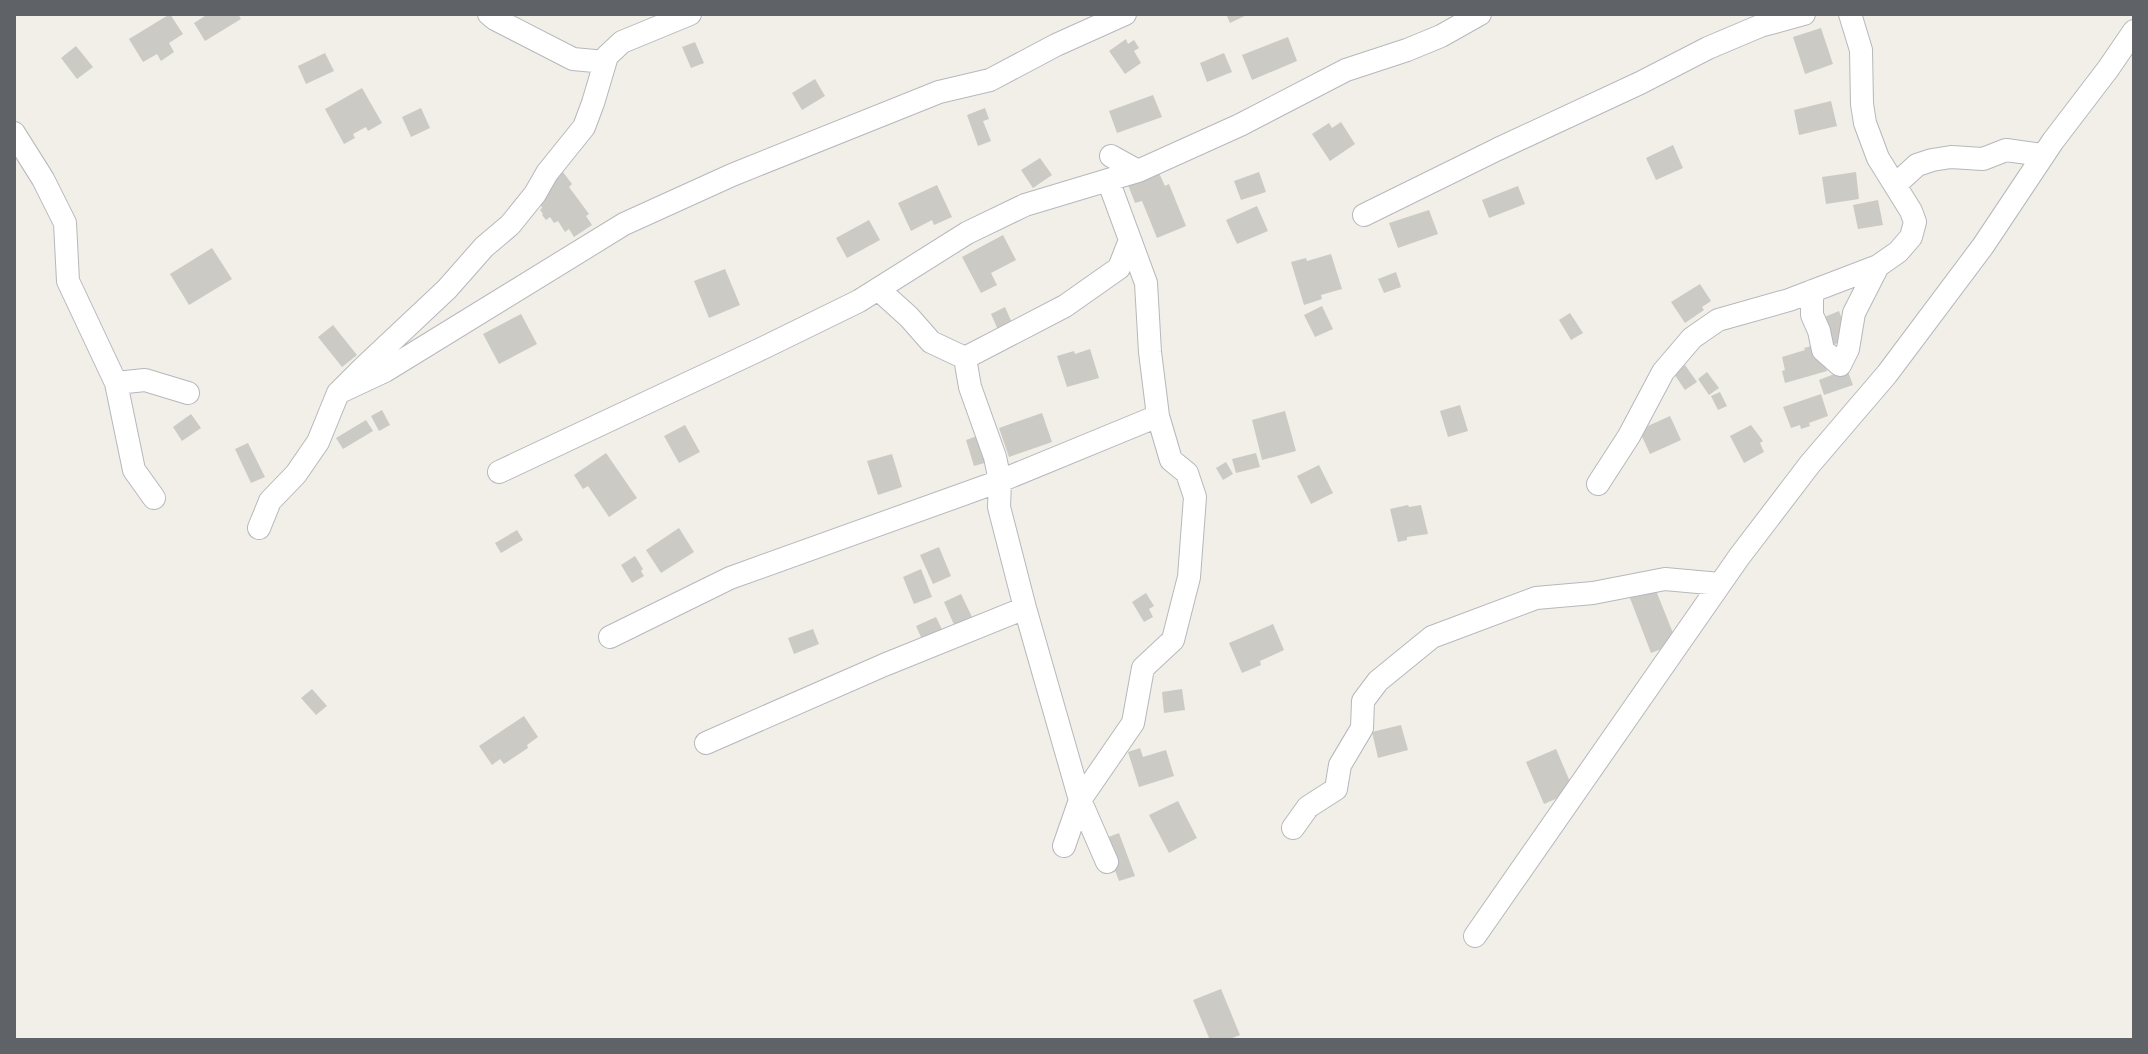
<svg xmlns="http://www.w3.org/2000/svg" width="2148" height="1054" viewBox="0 0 2148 1054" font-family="'Open Sans',sans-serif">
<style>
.building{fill:#cccac5}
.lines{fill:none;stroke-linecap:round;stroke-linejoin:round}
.street-casing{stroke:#b5b8bc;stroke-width:24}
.street{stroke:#fff;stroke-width:22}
</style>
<rect width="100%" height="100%" fill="#f1efe8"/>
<!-- building -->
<path class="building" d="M 170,14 L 183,34 L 169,43 L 174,52 L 161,61 L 157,54 L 143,62 L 129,39 Z
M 208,14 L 238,14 L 241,19 L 205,41 L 194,23 Z
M 1226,14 L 1249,14 L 1230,23 Z
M 1821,28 L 1833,64 L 1805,74 L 1793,37 Z
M 1288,37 L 1297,61 L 1252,80 L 1242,55 Z
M 1126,39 L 1128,44 L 1134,40 L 1139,48 L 1134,51 L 1141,63 L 1125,74 L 1109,51 Z
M 695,42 L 704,63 L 691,68 L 682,47 Z
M 76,46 L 93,67 L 77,79 L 61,58 Z
M 325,53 L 334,71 L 306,84 L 298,66 Z
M 1224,53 L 1232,72 L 1207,82 L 1200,63 Z
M 815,79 L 825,96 L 802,110 L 792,93 Z
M 362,88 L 382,123 L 368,131 L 366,127 L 353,134 L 355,138 L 344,144 L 325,109 Z
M 1153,95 L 1162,117 L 1117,133 L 1109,111 Z
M 1831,101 L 1837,126 L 1799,135 L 1794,110 Z
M 421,108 L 430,128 L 411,137 L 402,117 Z
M 985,108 L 989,119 L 983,121 L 991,141 L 978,146 L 967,115 Z
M 1341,122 L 1355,144 L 1330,161 L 1312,134 L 1329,123 L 1332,128 Z
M 1673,145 L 1683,168 L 1656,180 L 1646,158 Z
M 1040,158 L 1052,175 L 1033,188 L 1021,170 Z
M 563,172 L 572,184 L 569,187 L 589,214 L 586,216 L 592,225 L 574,237 L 569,229 L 565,232 L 558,221 L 554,223 L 550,217 L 546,220 L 542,215 L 543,214 L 540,210 L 542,208 L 536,192 Z
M 1259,172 L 1266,192 L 1241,200 L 1234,181 Z
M 1856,172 L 1859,199 L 1826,204 L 1822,177 Z
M 1159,173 L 1165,186 L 1169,184 L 1186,226 L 1157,238 L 1142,201 L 1135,203 L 1128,185 Z
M 937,185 L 952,217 L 934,225 L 932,220 L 911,231 L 898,203 Z
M 1518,186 L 1525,204 L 1489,218 L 1482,200 Z
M 1878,200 L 1883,225 L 1858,229 L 1853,205 Z
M 1257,206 L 1268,231 L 1237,244 L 1226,220 Z
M 1429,210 L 1438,234 L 1398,248 L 1389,223 Z
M 869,220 L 880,240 L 847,258 L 836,238 Z
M 1003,235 L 1016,260 L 991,273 L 997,285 L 981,293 L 962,257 Z
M 212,248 L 232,279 L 189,305 L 170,274 Z
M 1331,254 L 1342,289 L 1321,295 L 1322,299 L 1304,305 L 1291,262 L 1306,258 L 1307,261 Z
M 725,269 L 740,305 L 709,318 L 694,281 Z
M 1396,272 L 1401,287 L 1384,293 L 1378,279 Z
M 1700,284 L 1711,301 L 1702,307 L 1704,310 L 1685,323 L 1671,302 Z
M 1322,306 L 1333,329 L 1315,337 L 1304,315 Z
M 1005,307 L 1012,323 L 998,330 L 991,314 Z
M 1839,311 L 1849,339 L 1832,345 L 1822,318 Z
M 1570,313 L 1583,333 L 1571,340 L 1559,320 Z
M 521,314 L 537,344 L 499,364 L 483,334 Z
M 333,325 L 357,355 L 342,367 L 318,337 Z
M 1819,344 L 1827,371 L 1785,383 L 1782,371 L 1785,370 L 1782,357 L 1805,350 L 1804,348 Z
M 1090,349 L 1099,378 L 1067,387 L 1057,356 L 1074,351 L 1075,354 Z
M 1685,365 L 1697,382 L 1685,390 L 1674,374 Z
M 1847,369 L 1853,385 L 1824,395 L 1819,380 Z
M 1707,372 L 1719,388 L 1709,395 L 1698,379 Z
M 1720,392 L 1727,406 L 1718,410 L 1711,396 Z
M 1821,394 L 1828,416 L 1809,423 L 1810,426 L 1801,429 L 1800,425 L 1791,428 L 1783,407 Z
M 1460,405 L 1468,431 L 1448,437 L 1440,411 Z
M 382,410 L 390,425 L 379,431 L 371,416 Z
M 1285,411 L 1296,451 L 1262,460 L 1252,420 Z
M 1042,413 L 1052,442 L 1009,457 L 999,428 Z
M 191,414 L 201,428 L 182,441 L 173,427 Z
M 1670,416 L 1681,440 L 1650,454 L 1639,430 Z
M 366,420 L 373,431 L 343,449 L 336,438 Z
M 685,425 L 700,452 L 679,463 L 664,436 Z
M 1751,425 L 1763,441 L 1760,443 L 1764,452 L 1744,463 L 1730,436 Z
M 980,435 L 988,462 L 974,466 L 966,440 Z
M 248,443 L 265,477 L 251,483 L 235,449 Z
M 606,453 L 637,498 L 609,517 L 588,486 L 583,489 L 574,475 Z
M 1256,453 L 1260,467 L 1236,473 L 1232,459 Z
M 892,454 L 902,487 L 878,495 L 867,461 Z
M 1226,462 L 1233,474 L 1223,480 L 1216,468 Z
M 1319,465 L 1333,493 L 1311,504 L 1297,476 Z
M 1408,505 L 1409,507 L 1421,505 L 1428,534 L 1407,537 L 1407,540 L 1398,542 L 1390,509 Z
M 679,528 L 694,552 L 661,573 L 646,550 Z
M 517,530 L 523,540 L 501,553 L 495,543 Z
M 939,547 L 951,576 L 933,584 L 920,555 Z
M 635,556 L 643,569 L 641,571 L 644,576 L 632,583 L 621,565 Z
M 921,569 L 932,597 L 914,604 L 903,577 Z
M 1653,583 L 1677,643 L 1651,653 L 1628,593 Z
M 1146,593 L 1154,606 L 1149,609 L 1153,617 L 1144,622 L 1132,602 Z
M 961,594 L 973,619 L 955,627 L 944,602 Z
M 936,617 L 950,646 L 929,655 L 916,626 Z
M 1273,624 L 1284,650 L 1260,661 L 1261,665 L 1242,673 L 1229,643 Z
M 813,629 L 819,644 L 794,654 L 788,638 Z
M 312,689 L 327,706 L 316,715 L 301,698 Z
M 1182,689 L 1185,710 L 1164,713 L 1162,692 Z
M 524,716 L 538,737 L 527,745 L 528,748 L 504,764 L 500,759 L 492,765 L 479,746 Z
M 1401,725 L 1408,750 L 1378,758 L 1372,732 Z
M 1140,748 L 1143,757 L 1166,750 L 1174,776 L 1139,787 L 1128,752 Z
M 1556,749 L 1574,791 L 1544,804 L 1526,762 Z
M 1178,801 L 1197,838 L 1169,853 L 1149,815 Z
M 1119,833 L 1135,876 L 1119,881 L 1103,839 Z
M 1221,989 L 1240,1035 L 1227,1040 L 1210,1040 L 1193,1000 Z"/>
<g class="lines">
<!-- street casing -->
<g class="street-casing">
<path id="street" d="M 489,14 L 495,19 L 573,59 L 605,62
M 14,133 L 43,179 L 65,223 L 68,281 L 116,383 L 134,470 L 154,498
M 1111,156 L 1138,171 L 1240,125 L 1346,70 L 1407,50 L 1441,36 L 1480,14
M 1895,185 L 1917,165 L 1932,160 L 1951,157 L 1983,159 L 2006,150 L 2043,155
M 1364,215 L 1498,149 L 1640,83 L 1708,48 L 1760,26 L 1804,14
M 878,289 L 909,317 L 931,342 L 965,358
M 1812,291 L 1812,315 L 1819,331 L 1823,350 L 1840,365 L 1848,349 L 1854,313 L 1878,266
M 116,383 L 145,380 L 188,393
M 338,393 L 385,371 L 624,224 L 732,175 L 939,92 L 990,80 L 1056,45 L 1125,14
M 499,472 L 763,348 L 859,301 L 967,233 L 1025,205 L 1138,171
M 1598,484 L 1629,436 L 1663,372 L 1692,338 L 1718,320 L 1789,300 L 1878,266 L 1898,252 L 1911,237 L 1915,222 L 1911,211 L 1878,158 L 1865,123 L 1862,104 L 1861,50 L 1850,14
M 259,528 L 270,501 L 296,474 L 318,442 L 338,393 L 363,368 L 447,289 L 484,247 L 510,225 L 535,194 L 547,173 L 584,127 L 593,103 L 607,56 L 622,42 L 690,14
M 610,637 L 730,578 L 1000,481 L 1158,416 L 1150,352 L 1146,283 L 1108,180
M 706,743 L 884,665 L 1025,608
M 1293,828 L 1308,807 L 1336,789 L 1340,765 L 1362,728 L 1363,701 L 1378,681 L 1432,637 L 1536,598 L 1593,593 L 1665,579 L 1720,584
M 1064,846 L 1080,800 L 1133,723 L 1143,668 L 1173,640 L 1189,577 L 1195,497 L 1187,473 L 1171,460 L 1158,416
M 1107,862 L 1080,800 L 1025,608 L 999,507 L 1000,481 L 995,457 L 970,387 L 965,358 L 1065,306 L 1119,268 L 1130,240
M 1475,936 L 1739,557 L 1810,464 L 1887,374 L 1983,246 L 2053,141 L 2108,69 L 2134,31"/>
</g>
<!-- street -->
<use href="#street" class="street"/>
</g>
<!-- border -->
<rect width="2148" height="1054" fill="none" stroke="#5f6368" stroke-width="32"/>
</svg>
